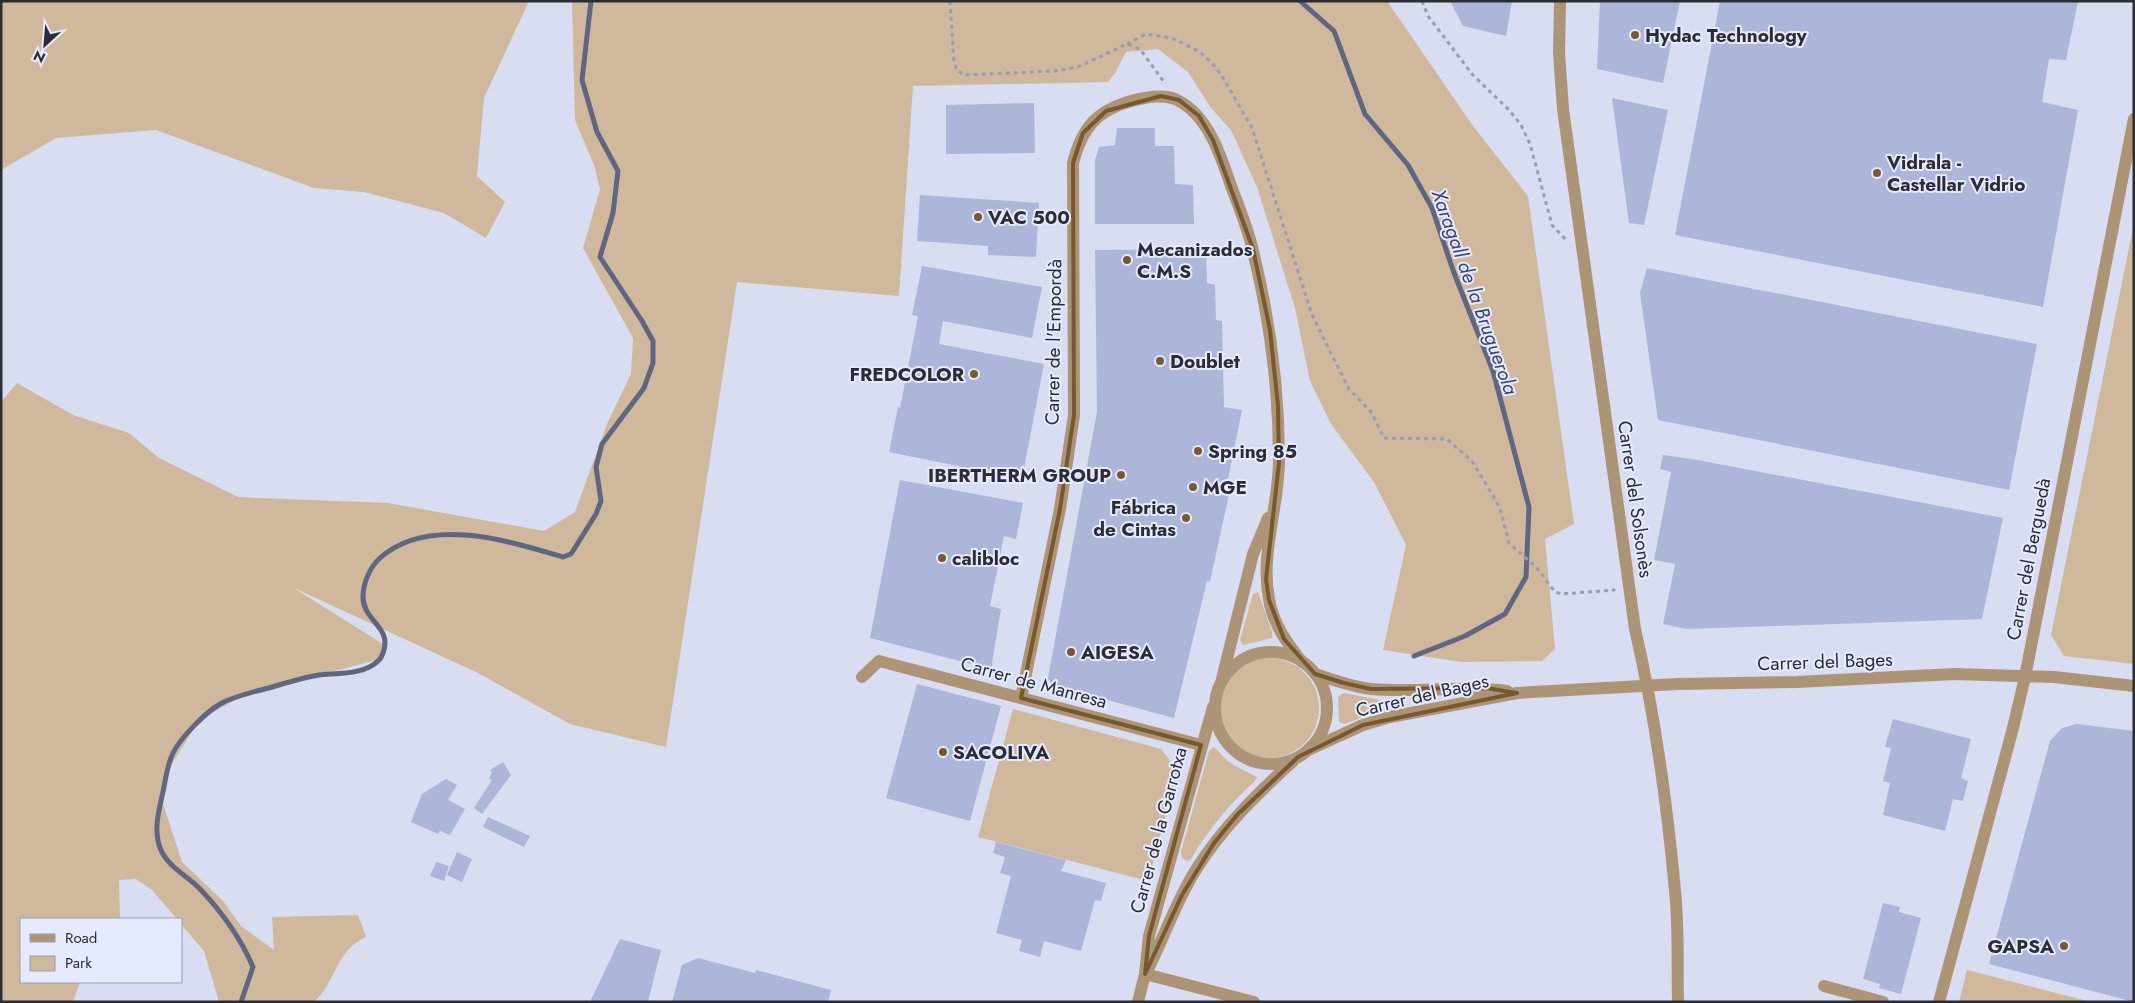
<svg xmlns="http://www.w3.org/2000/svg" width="2135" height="1003" viewBox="0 0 2135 1003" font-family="Jost,sans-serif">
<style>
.green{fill:#cfb89c}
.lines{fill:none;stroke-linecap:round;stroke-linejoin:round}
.stream{stroke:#616680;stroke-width:5}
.building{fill:#adb5d9}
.path{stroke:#9a9dad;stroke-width:3;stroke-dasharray:4 4;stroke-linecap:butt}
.street{stroke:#ad9477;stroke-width:12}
.marked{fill:none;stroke:#78582e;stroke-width:4;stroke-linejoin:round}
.poi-dot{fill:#78582e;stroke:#e6eafe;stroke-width:2}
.labels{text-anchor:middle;stroke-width:4;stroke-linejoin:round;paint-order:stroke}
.poi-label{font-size:19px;font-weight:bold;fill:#2b2c34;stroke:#e6eafe;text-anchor:start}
.street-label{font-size:19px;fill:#2b2c34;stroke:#e6eafe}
.water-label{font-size:20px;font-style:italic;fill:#3a4273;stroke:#e6eafe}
</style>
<rect width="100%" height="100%" fill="#d8ddf1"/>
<!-- green -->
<path class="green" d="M 1,1 L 529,1 L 484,98 L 477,176 L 505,202 L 486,238 L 444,213 L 364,192 L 314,188 L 156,130 L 56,138 L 1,170 Z
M 572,1 L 1387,1 L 1473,126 L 1528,196 L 1574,524 L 1545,539 L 1555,649 L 1542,661 L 1461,662 L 1383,650 L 1406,545 L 1374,482 L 1331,424 L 1310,381 L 1295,308 L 1257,187 L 1231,130 L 1211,108 L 1188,72 L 1158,49 L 1126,52 L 1115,73 L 1108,82 L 913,86 L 899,296 L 737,282 L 666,747 L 570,724 L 478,673 L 294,588 L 386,646 L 380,659 L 246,694 L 199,720 L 167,772 L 162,801 L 182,862 L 223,901 L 241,926 L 274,950 L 272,917 L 358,915 L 366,937 C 335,951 337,981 314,1002 L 219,1002 L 204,951 L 181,924 L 181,919 L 177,919 L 152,890 L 136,879 L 119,880 L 120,919 L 21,919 L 21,982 L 80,982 L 73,1002 L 1,1002 L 1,402 L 17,383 L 73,415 L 129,433 L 159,458 L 238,497 L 388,503 L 544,531 L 575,512 L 607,424 L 631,374 L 633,338 L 583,248 L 600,189 L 594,165 L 575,120 Z
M 2134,223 L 2134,664 L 2064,656 L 2051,635 Z
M 1258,592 L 1272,632 L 1272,638 L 1243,645 L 1240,640 L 1253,594 Z
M1219 708a50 50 0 1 1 100 0a50 50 0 1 1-100 0Z
M 1344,693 L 1380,700 L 1382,706 L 1380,711 L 1344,724 L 1339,722 L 1338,697 Z
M 1013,709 L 1161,749 L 1178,771 L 1148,881 L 978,837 Z
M 1213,747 C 1220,751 1222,757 1228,761 C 1237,768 1247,772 1257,777 L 1254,782 C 1229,804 1208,830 1191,859 L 1187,861 L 1182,858 L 1181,852 L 1209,751 Z
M 1967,970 L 2091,1002 L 1959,1002 Z"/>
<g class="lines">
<!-- stream -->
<path class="stream" d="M 1300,1 L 1334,31 L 1365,114 L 1408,165 L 1432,208 L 1454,273 L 1493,371 L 1529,507 L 1526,577 L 1505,614 L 1465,636 L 1414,656
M 241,1002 L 253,967 C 241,939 221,911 200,889 C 188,876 168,867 161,850 C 152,830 160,807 164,787 C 166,776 168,763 173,753 C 181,737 205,713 220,704 C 234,696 253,692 269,688 C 285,683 302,678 319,675 C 338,673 365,675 379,660 C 381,659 382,655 383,653 C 393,627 363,621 363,597 C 363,583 370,567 380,558 C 428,515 509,541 563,557 L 571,554 L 596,514 L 601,501 L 596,467 L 602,444 L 644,388 L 653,363 L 653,341 L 642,321 L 600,257 L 613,213 L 618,171 L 597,132 L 582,80 L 591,1"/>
</g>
<!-- building -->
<path class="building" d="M 1450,1 L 1512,1 L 1506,36 L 1463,26 Z
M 1600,1 L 1680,1 L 1663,83 L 1597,69 Z
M 1720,1 L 2078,1 L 2066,60 L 2049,59 L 2042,102 L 2078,110 L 2043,307 L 1675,235 Z
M 1612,98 L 1668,110 L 1644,225 L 1629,223 Z
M 1034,103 L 1035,153 L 946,154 L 946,105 Z
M 1117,128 L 1155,128 L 1155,146 L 1174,146 L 1175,184 L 1193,185 L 1194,224 L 1095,224 L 1095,160 L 1099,147 L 1115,145 Z
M 920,195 L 1039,203 L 1036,257 L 988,255 L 988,246 L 917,241 Z
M 1206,249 L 1207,283 L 1215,285 L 1216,320 L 1222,321 L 1224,407 L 1242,410 L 1228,479 L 1232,480 L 1210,582 L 1207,581 L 1174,718 L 1052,685 L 1048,678 L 1097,412 L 1095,250 Z
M 922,266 L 1042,287 L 1032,338 L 943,321 L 939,344 L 1044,364 L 1022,479 L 889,452 L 898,407 L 900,408 L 918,316 L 912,315 Z
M 1647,268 L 2037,344 L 2009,490 L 1658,420 L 1640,293 Z
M 1663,455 L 1692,459 L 2003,518 L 1982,619 L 1686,629 L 1663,624 L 1675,564 L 1654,560 L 1671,472 L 1660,469 Z
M 900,480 L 1023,503 L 1016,539 L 1004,536 L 990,606 L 1001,609 L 991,669 L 870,638 Z
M 917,684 L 1001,706 L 970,821 L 886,798 Z
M 1893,719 L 1971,739 L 1961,778 L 1968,781 L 1963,801 L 1953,799 L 1945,831 L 1883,815 L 1890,783 L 1883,781 L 1891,748 L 1885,747 Z
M 2077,724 L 2134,731 L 2134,1002 L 1989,964 L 2050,741 L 2062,728 Z
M 503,762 L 511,775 L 482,814 L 474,808 L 492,780 L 489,778 L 492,773 L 490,770 Z
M 446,779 L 457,785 L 448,800 L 465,809 L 450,835 L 440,831 L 438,834 L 411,822 L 422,794 Z
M 488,817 L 530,836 L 524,847 L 483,827 Z
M 996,842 L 1066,860 L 1061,871 L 1106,883 L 1101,901 L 1095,900 L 1081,951 L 1044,941 L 1040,957 L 1019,951 L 1022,940 L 996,933 L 1011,876 L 1000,873 L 1005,857 L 993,853 Z
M 457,852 L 472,859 L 462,882 L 447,875 Z
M 436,862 L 449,866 L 444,881 L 430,876 Z
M 1883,903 L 1900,907 L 1899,912 L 1921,918 L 1901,994 L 1879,988 L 1880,984 L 1863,979 Z
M 620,939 L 661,950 L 648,1002 L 590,1002 Z
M 698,958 L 755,973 L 756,970 L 831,990 L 828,1002 L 672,1002 L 682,965 Z"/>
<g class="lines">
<!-- path -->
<path class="path" d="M 950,1 L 954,62 L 957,70 L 964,75 L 1055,71 L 1078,67 L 1127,44 L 1140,49 L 1164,82
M 1422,1 L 1428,16 L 1472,74 L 1509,110 L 1521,125 L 1530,144 L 1552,225 L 1567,241
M 1127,44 L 1146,34 L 1172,38 L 1200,52 L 1212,63 L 1222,76 L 1252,128 L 1312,315 L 1349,389 L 1372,413 L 1384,438 L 1447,439 L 1472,461 L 1489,489 L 1500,508 L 1509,543 L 1537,568 L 1555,592 L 1562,594 L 1614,590 L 1614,591"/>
<!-- street -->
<path class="street" d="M 1560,1 L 1559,53 L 1563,109 L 1635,629 C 1655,715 1667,803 1675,891 C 1679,928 1677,965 1678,1002
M1215 708a56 56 0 1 1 112 0a56 56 0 1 1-112 0Z
M 1315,674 C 1334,680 1352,687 1371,689 C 1417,693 1462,685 1507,691
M 862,677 L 879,661 L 1201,745
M 1222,679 L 1253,554 L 1268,518
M 1021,698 L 1060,509 L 1074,415 L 1073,163 C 1082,128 1096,111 1131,101 C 1146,97 1166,93 1179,101 C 1209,117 1221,157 1231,186 C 1239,207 1248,229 1253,251 C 1270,320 1279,389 1279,460 C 1279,506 1260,554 1269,599 C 1273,624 1287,643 1302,662
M 1308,750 L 1363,725 L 1390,717 L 1517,693 L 1677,684 L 1797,682 L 1954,674 L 2054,677 L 2134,686
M 1149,967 C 1165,935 1177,899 1197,868 C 1223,827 1257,794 1293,761
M 1145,974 L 1254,1002
M 1824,986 L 1883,1002
M 1138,1002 L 1145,974 L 1149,936 L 1213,707
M 1939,1002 L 2013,728 L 2025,677 L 2134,119"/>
</g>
<!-- marked area -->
<path class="marked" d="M 1161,96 L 1179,100 L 1199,116 L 1213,140 L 1253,249 L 1270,330 L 1278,406 L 1279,463 L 1266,579 L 1269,600 L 1284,639 L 1315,674 L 1344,683 L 1371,689 L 1486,688 L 1517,693 L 1363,725 L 1298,757 L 1237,815 L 1214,843 L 1182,895 L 1145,974 L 1149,936 L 1201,745 L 1021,698 L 1060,509 L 1074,415 L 1073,163 L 1083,133 L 1106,111 Z"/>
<!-- markers -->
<g class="poi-dot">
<circle cx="1635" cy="35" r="5"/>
<circle cx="1877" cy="173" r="5"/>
<circle cx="978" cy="217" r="5"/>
<circle cx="1127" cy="260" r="5"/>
<circle cx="1160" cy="361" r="5"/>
<circle cx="974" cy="374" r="5"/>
<circle cx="1198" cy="451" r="5"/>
<circle cx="1121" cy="475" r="5"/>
<circle cx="1193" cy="487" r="5"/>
<circle cx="1186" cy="518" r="5"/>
<circle cx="942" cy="558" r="5"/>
<circle cx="1071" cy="652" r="5"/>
<circle cx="943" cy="752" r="5"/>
<circle cx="2064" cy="946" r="5"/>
</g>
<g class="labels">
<!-- poi labels -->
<g class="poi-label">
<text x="1645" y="42">Hydac Technology</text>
<text x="1887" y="169">Vidrala -<tspan x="1887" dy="22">Castellar Vidrio</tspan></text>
<text x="988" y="224">VAC 500</text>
<text x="1137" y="256">Mecanizados<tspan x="1137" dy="22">C.M.S</tspan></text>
<text x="1170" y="368">Doublet</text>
<text x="964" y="381" text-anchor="end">FREDCOLOR</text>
<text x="1208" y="458">Spring 85</text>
<text x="1111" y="482" text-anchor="end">IBERTHERM GROUP</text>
<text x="1203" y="494">MGE</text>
<text x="1176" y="514" text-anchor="end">Fábrica<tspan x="1176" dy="22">de Cintas</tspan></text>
<text x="952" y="565">calibloc</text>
<text x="1081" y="659">AIGESA</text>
<text x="953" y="759">SACOLIVA</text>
<text x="2054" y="953" text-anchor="end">GAPSA</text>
</g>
<!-- street labels -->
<g class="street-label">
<text transform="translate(1053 342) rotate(-89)" y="7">Carrer de l'Empordà</text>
<text transform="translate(1636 499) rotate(82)" y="7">Carrer del Solsonès</text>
<text transform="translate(2028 559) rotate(-79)" y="7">Carrer del Berguedà</text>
<text transform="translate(1825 661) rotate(-2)" y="7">Carrer del Bages</text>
<text transform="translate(1034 682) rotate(15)" y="7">Carrer de Manresa</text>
<text transform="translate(1422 695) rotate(-13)" y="7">Carrer del Bages</text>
<text transform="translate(1158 830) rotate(-75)" y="7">Carrer de la Garrotxa</text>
</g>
<!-- water labels -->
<g class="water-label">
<text transform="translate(1475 292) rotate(70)" y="7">Xaragall de la Bruguerola</text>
</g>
</g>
<!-- border -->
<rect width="2135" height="1003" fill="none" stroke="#2b2c34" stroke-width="5"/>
<!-- legend -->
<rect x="20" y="918" width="162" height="65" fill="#e6eafe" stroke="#9b9ead"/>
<rect x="30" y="934" width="25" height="8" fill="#ad9477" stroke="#9b9ead"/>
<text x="65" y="943" font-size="15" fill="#2b2c34">Road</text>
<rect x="30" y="956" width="25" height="15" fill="#cfb89c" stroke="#9b9ead"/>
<text x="65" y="968" font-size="15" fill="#2b2c34">Park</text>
<!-- north arrow -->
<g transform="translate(45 45) rotate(206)" stroke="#e6eafe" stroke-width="4" paint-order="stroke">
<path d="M0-4L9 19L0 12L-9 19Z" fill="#2b2c34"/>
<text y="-8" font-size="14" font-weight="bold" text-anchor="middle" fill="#2b2c34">N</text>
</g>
</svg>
